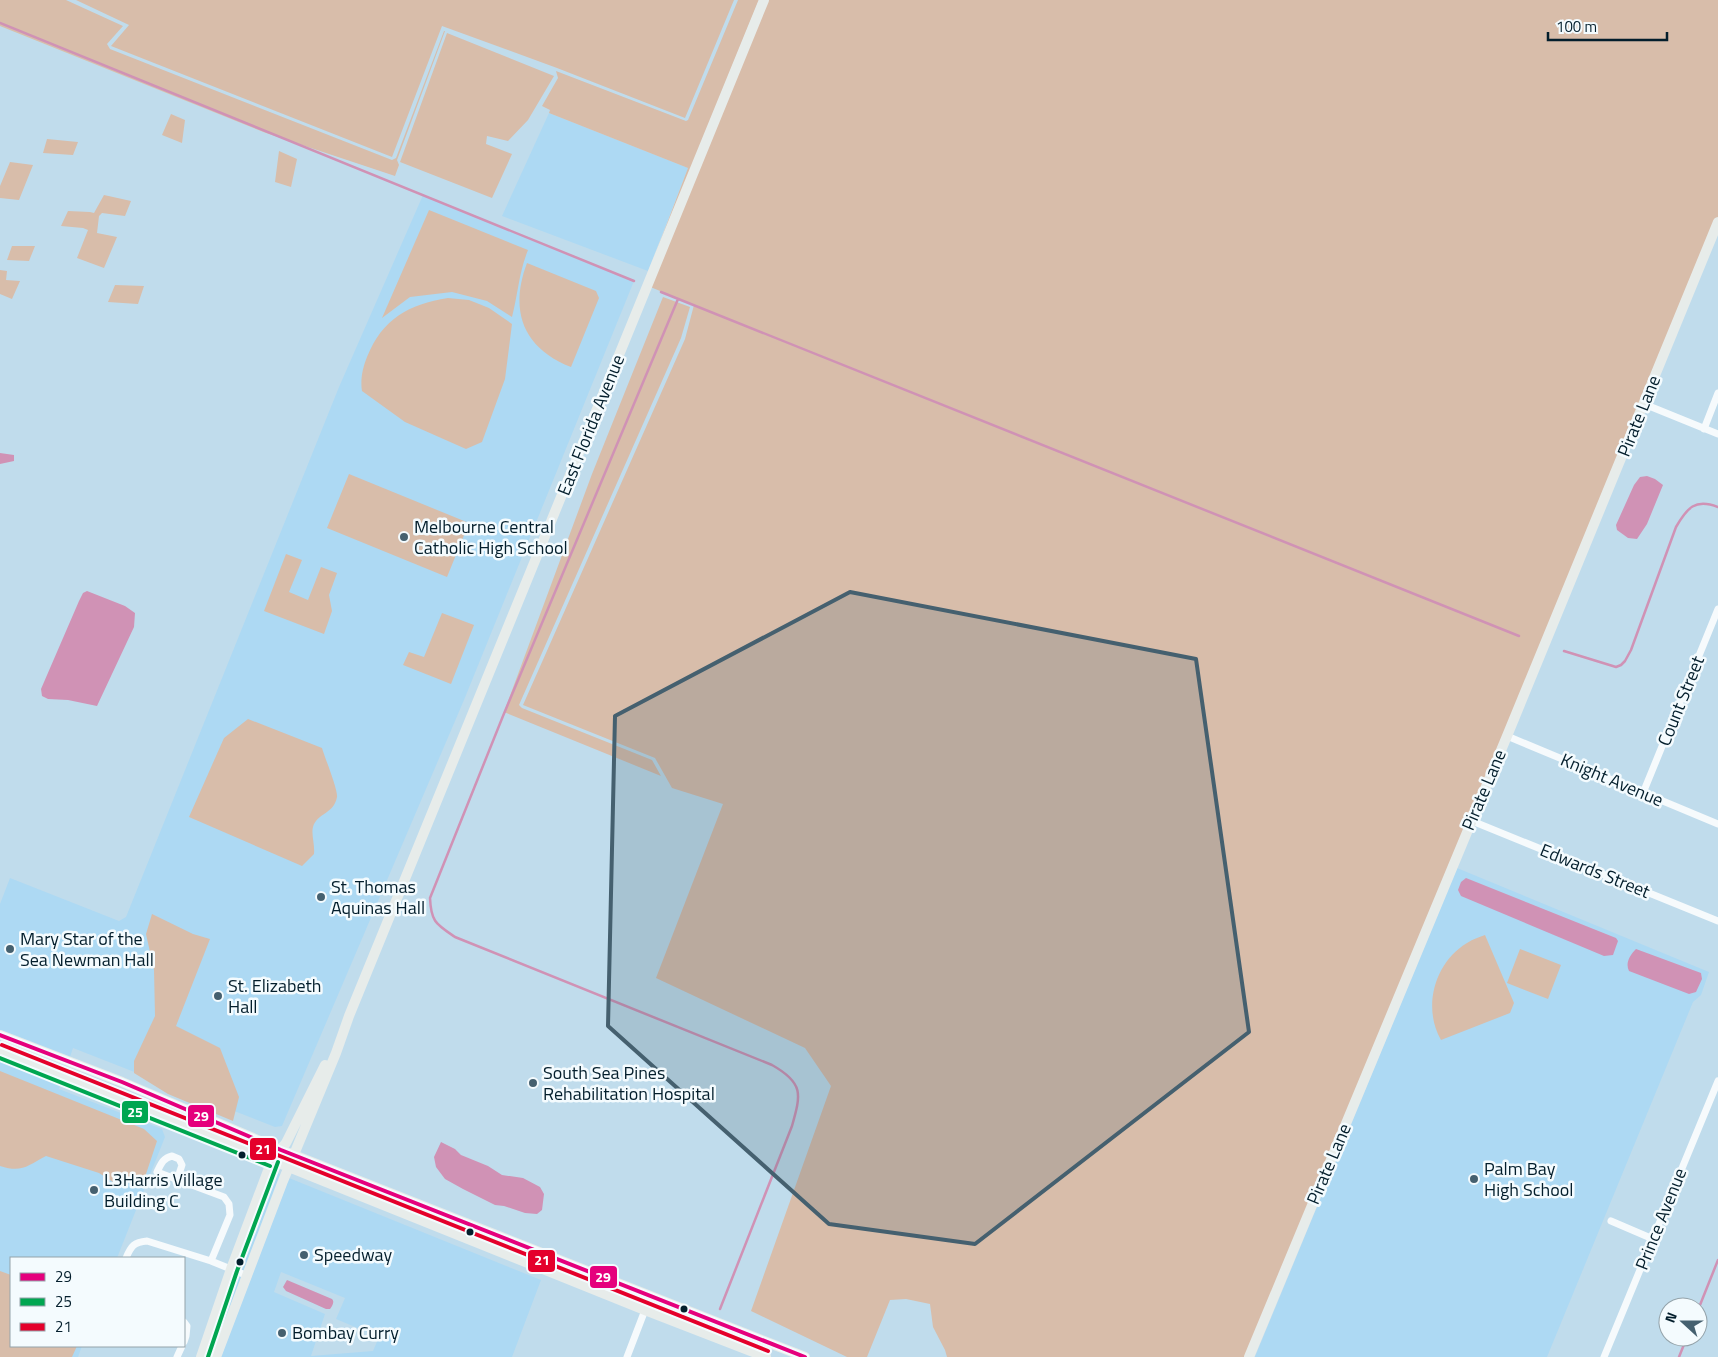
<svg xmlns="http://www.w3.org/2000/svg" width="1718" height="1357" viewBox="0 0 1718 1357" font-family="'Titillium Web',sans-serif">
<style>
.built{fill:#add9f3;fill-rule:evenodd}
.green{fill:#d8bdaa}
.water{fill:#d092b5}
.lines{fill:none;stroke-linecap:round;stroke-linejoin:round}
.stream{stroke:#d092b5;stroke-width:2.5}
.street{stroke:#f6fafc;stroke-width:7}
.secondary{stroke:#e7ecea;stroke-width:10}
.bus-1-casing{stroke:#f4fbfe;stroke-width:8}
.bus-2-casing{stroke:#f4fbfe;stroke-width:8}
.bus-3-casing{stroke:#f4fbfe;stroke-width:8}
.bus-1{stroke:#e5007d;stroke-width:4}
.bus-2{stroke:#00a651;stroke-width:4}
.bus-3{stroke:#e4002b;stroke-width:4}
.marked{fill:#45606f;fill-opacity:0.2;stroke:#45606f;stroke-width:4;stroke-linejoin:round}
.poi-dot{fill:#45606f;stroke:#f4fbfe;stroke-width:2}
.bus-dot{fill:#031e2c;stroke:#f4fbfe;stroke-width:2}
.labels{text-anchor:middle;stroke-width:5;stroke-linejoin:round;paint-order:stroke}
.street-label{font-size:18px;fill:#031e2c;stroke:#f4fbfe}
.poi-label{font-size:18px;fill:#031e2c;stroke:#f4fbfe;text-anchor:start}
.line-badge{stroke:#f4fbfe;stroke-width:2}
.badge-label{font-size:14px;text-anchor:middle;font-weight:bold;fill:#fff}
</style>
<rect width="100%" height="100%" fill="#c0dcec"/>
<!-- built -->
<path class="built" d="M 549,113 L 688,168 L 648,271 L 502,216 Z
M 423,195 L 634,281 L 464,700 L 282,1126 L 275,1127 L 73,1048 L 59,1089 L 162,1129 L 165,1137 L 117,1258 L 11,1258 L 11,1346 L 82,1346 L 78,1357 L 0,1357 L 0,904 L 10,878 L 119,921 L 126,917 L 339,387 Z
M 1457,868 L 1709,972 L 1701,995 L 1693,1002 L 1547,1357 L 1255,1357 Z
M 273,1171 L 280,1174 L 211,1357 L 205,1357 Z
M 289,1178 L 541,1280 L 512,1357 L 221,1357 ZM 281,1272 L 345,1298 L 336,1319 L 379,1337 L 373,1351 L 311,1356 L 325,1314 L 274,1292 Z"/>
<!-- green -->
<path class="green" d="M 0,0 L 66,0 L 123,26 L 107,44 L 110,49 L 392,160 L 396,158 L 444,31 L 445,31 L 397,160 L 399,165 L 395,176 L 266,133 L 0,26 Z
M 76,0 L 734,0 L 685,118 L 557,68 L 442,26 L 392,157 L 111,46 L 129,25 Z
M 738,0 L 759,0 L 649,271 L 688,168 L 549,113 L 550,110 L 542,106 L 558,78 L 556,71 L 686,121 L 688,120 Z
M 764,0 L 1718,0 L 1718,222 L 1249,1357 L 947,1357 L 945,1350 L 933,1327 L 930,1304 L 906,1299 L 890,1300 L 867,1357 L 847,1357 L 751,1311 L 831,1086 L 805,1048 L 656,978 L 723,804 L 672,788 L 655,758 L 523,705 L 685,339 L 694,305 L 648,286 Z
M 447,33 L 554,76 L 528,120 L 508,141 L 487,136 L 486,144 L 512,154 L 492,198 L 400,162 Z
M 171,114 L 185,120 L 182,143 L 162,135 Z
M 47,139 L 78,142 L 73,155 L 43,153 Z
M 279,151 L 297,159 L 291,187 L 275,182 Z
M 10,162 L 33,165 L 19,200 L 0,198 L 0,186 Z
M 104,195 L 131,201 L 125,216 L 102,213 L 99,216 L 97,233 L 117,237 L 104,268 L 77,258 L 88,230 L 83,228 L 61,226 L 68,211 L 90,212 L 94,213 Z
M 429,210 L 528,250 C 519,272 518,294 512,317 L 487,301 L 452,292 L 410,297 L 382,318 Z
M 12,246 L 35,246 L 29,261 L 7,260 Z
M 527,263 L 596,291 L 599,298 L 571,367 C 523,348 509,311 527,263 Z
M 0,270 L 7,271 L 6,280 L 20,281 L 12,299 L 0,294 Z
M 115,285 L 144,286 L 138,304 L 108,302 Z
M 663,297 L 690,307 L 681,338 L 519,705 L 522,708 L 652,760 L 661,776 L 504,712 L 592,474 Z
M 448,298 L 469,300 L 489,308 L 512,324 L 505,379 L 482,442 L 466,449 L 405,422 L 362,391 C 360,379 363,367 367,357 C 382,319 409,304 448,298 Z
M 349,474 L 469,523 L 447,577 L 327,528 Z
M 286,554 L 302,560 L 289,592 L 308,600 L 321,567 L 337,573 L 329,595 L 332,611 L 324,634 L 264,611 Z
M 442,613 L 474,625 L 451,684 L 403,665 L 409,652 L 424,657 Z
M 248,719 L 322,748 C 325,758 338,790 337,797 C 334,814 317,813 313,827 C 311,834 315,845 314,854 L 302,866 L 189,817 L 224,738 Z
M 152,914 L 193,934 L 210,939 L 176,1026 L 220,1048 L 239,1097 L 233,1121 L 168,1094 L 134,1073 L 134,1061 L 155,1016 L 154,970 L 146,934 Z
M 1485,935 L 1514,1003 L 1510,1013 L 1441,1040 C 1422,1007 1435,962 1467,943 C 1473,939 1480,937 1485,935 Z
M 1520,949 L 1561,965 L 1548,999 L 1507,983 Z
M 0,1071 L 144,1129 L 157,1141 L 144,1180 L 113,1182 L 99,1173 L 46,1156 C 27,1166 22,1173 0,1166 Z
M 0,1271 L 11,1275 L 11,1346 L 77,1346 L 72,1357 L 0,1357 Z"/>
<!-- water -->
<path class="water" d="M 0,453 L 14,455 L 14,461 L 0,464 Z
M 1647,476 L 1655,479 L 1663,485 L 1647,524 L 1637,539 L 1628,538 L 1617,530 L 1616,525 L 1634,485 L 1640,477 Z
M 87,591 L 125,606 L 135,613 L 134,627 L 97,706 L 68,700 L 48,699 L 42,696 L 41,689 L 79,601 L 83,593 Z
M 1466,878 L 1616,938 L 1618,941 L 1613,955 L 1604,956 L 1461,896 L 1458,890 L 1461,882 Z
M 1636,949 L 1701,973 L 1702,979 L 1696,992 L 1689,994 L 1629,971 C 1625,963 1630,955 1636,949 Z
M 441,1142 L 455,1149 L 461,1155 L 488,1166 L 502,1175 L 523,1178 L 540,1187 L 544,1194 L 542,1210 L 537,1214 L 525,1213 L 504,1206 L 495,1205 L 463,1189 L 445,1179 L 436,1167 L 434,1157 Z
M 287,1280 L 332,1299 C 335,1302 332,1306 330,1309 L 326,1309 L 286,1291 L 283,1287 Z"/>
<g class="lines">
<!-- stream -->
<path class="stream" d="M 0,23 L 634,281
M 661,292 L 1519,636
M 678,299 L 503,716 L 430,898 C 431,922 436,924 455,937 L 772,1065 C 804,1083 801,1094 792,1126 L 720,1309
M 1564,651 L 1616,667 L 1621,665 L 1625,661 L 1631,650 L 1676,527 C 1687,508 1695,498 1718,507
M 1698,1310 L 1718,1260
M 1679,1357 L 1687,1337"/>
<!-- street -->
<path class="street" d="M 1644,404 L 1718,434
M 1704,429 L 1718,393
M 1507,736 L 1718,824
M 1643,793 L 1718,609
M 1472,821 L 1718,921
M 177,1180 L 182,1165 L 179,1159 L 172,1156 C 163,1158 161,1164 157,1172 L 224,1197 L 229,1204 L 230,1215 L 211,1261
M 1611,1221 L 1653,1239
M 126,1258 C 131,1246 134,1242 147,1241 L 211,1261 L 248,1276
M 184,1322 L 187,1326 L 186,1336 L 184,1342
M 177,1357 L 182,1346
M 627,1357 L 650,1297
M 1604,1357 L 1718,1081"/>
<!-- secondary -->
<path class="secondary" d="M 0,1035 L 122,1082 L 281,1150 L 805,1357
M 0,1051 L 645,1310 L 766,1357
M 201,1357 L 231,1269 L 272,1160 L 286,1143 L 325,1065
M 216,1357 L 283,1181 L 336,1053 L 349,1016 L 764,0
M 1249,1357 L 1507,736 L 1718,222"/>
<!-- bus-1 casing -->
<g class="bus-1-casing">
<path id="bus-1" d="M 0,1035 L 122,1082 L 281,1150 L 805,1357"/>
</g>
<!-- bus-2 casing -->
<g class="bus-2-casing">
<path id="bus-2" d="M 0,1058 L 270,1166
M 208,1357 L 237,1271 L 278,1162"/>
</g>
<!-- bus-3 casing -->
<g class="bus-3-casing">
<path id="bus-3" d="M 2,1045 L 768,1351"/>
</g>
<!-- bus-1 -->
<use href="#bus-1" class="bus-1"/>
<!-- bus-2 -->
<use href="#bus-2" class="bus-2"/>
<!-- bus-3 -->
<use href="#bus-3" class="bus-3"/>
</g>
<!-- marked area -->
<path class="marked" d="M 850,592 L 1196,659 L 1249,1032 L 975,1244 L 829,1224 L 608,1026 L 615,716 Z"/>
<!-- markers -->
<g class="poi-dot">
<circle cx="404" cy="537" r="5"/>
<circle cx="321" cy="897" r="5"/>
<circle cx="10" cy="949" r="5"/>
<circle cx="218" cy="996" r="5"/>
<circle cx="533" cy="1083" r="5"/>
<circle cx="1474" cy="1179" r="5"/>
<circle cx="94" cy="1190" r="5"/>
<circle cx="304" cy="1255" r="5"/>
<circle cx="282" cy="1333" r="5"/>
</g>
<g class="bus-dot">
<circle cx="242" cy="1155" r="4.5"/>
<circle cx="470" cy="1232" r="4.5"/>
<circle cx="240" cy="1262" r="4.5"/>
<circle cx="684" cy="1309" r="4.5"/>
</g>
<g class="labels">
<!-- street labels -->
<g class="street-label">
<text transform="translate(1639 416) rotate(-68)" y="6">Pirate Lane</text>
<text transform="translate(591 425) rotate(-68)" y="6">East Florida Avenue</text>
<text transform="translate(1681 701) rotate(-68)" y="6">Count Street</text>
<text transform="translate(1612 780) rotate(23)" y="6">Knight Avenue</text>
<text transform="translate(1484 790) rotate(-67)" y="6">Pirate Lane</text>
<text transform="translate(1595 871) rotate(22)" y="6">Edwards Street</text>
<text transform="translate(1329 1164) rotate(-67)" y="6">Pirate Lane</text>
<text transform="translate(1661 1219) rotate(-68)" y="6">Prince Avenue</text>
</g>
<!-- poi labels -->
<g class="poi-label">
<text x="414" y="533">Melbourne Central<tspan x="414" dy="21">Catholic High School</tspan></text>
<text x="331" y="893">St. Thomas<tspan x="331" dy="21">Aquinas Hall</tspan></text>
<text x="20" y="945">Mary Star of the<tspan x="20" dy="21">Sea Newman Hall</tspan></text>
<text x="228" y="992">St. Elizabeth<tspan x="228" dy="21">Hall</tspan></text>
<text x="543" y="1079">South Sea Pines<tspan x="543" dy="21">Rehabilitation Hospital</tspan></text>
<text x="1484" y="1175">Palm Bay<tspan x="1484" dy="21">High School</tspan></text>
<text x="104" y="1186">L3Harris Village<tspan x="104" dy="21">Building C</tspan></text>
<text x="314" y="1261">Speedway</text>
<text x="292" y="1339">Bombay Curry</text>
</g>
</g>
<g class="line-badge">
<rect x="121" y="1100" width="28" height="24" rx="5" fill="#00a651"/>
<rect x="187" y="1104" width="28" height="24" rx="5" fill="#e5007d"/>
<rect x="249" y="1137" width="28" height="24" rx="5" fill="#e4002b"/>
<rect x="527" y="1249" width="29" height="24" rx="5" fill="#e4002b"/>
<rect x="589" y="1265" width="29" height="24" rx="5" fill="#e5007d"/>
</g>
<g class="badge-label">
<text x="135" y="1117">25</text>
<text x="201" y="1121">29</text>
<text x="263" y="1154">21</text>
<text x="542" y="1265">21</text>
<text x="603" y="1282">29</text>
</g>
<!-- legend -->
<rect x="10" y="1257" width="175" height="90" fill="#f4fbfe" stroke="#94a3aa"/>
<rect x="20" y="1273" width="25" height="8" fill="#e5007d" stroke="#94a3aa"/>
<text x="55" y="1282" font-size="15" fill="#031e2c">29</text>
<rect x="20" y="1298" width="25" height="8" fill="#00a651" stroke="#94a3aa"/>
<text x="55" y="1307" font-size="15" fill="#031e2c">25</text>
<rect x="20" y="1323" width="25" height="8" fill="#e4002b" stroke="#94a3aa"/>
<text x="55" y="1332" font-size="15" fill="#031e2c">21</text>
<!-- north arrow -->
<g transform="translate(1683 1322) rotate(291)"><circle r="24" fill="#f4fbfe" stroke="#94a3aa"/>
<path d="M0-4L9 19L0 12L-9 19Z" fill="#45606f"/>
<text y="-8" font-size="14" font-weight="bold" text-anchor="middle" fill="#031e2c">N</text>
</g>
<!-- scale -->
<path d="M1548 32v8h119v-8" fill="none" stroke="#031e2c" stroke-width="2.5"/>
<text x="1556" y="32" font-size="15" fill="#031e2c" stroke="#f4fbfe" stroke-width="4" paint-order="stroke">100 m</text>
</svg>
